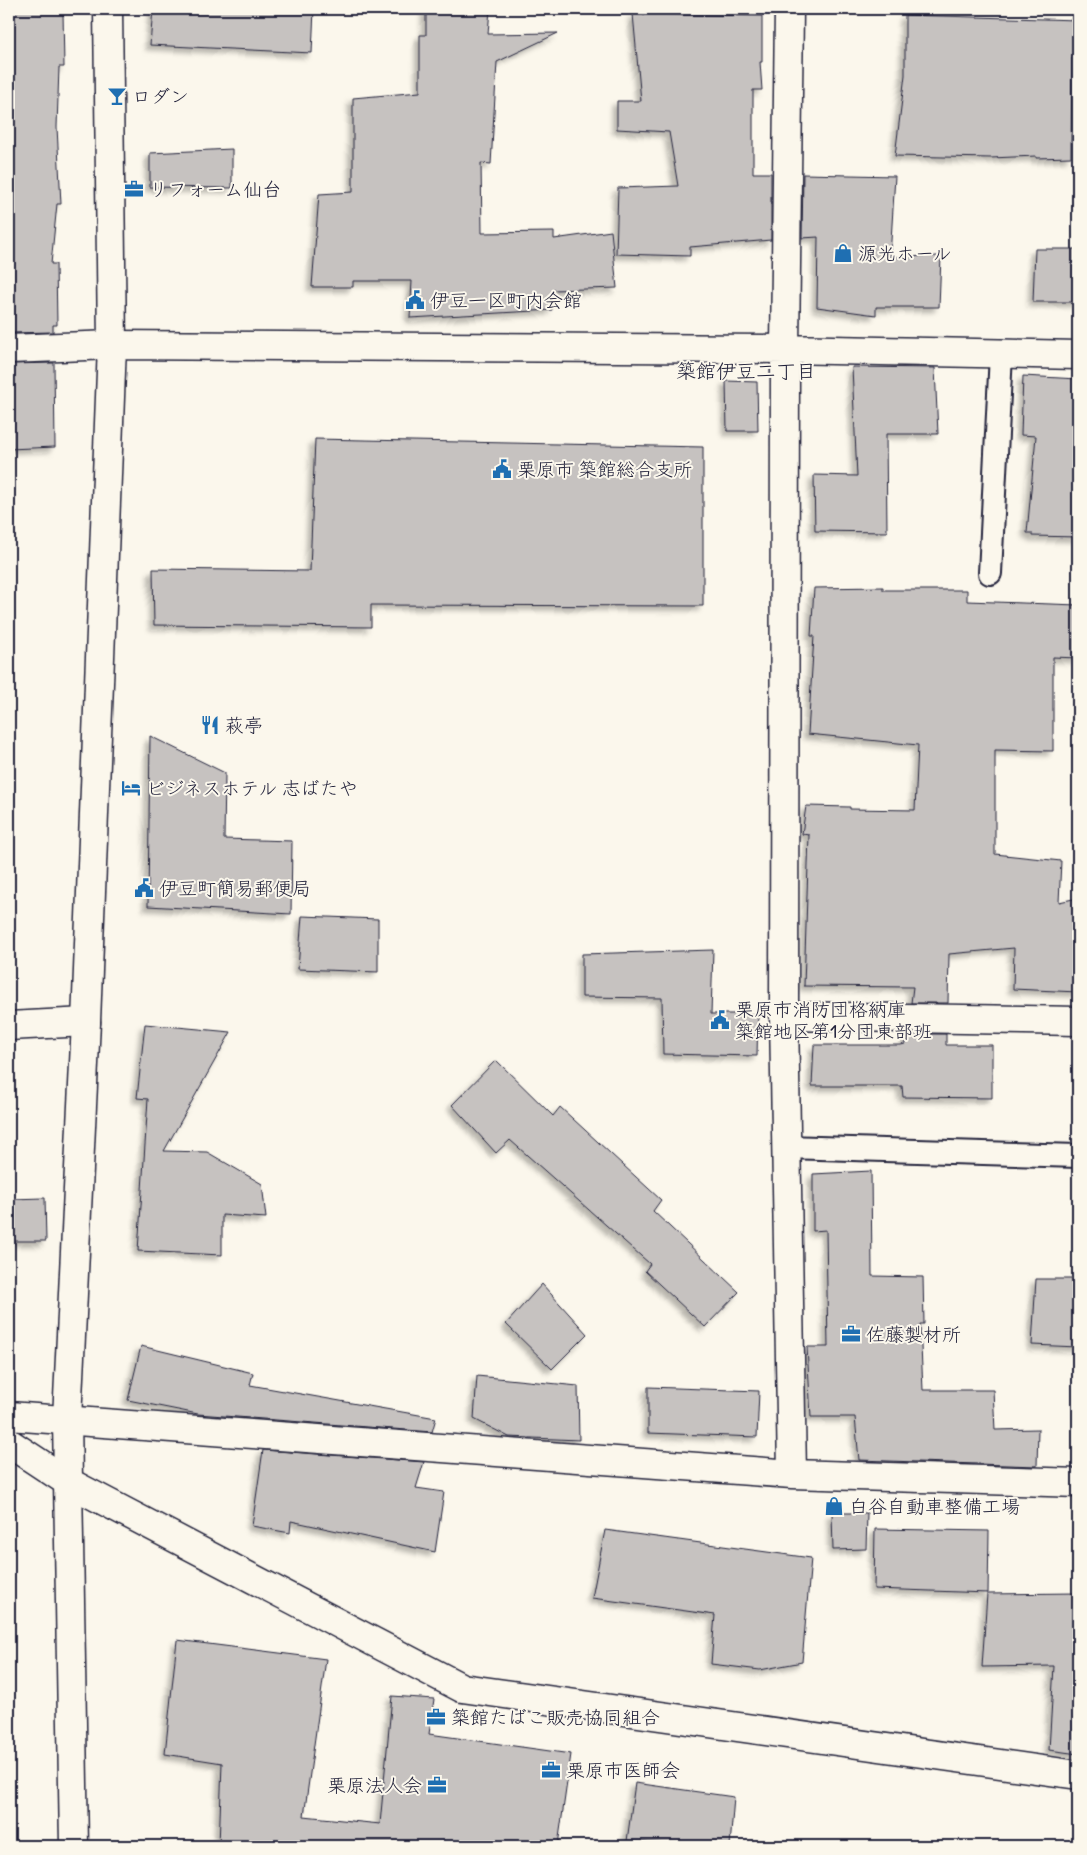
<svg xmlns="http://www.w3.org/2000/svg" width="1087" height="1855" viewBox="0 0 1087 1855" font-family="'Patrick Hand','Klee One',sans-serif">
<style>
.building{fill:#c6c2c0;stroke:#22223b;filter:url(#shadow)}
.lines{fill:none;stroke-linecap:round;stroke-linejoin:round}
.service-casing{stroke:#22223b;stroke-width:26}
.minor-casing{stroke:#22223b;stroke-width:31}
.tertiary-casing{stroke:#22223b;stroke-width:31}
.service{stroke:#fbf7ec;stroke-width:22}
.minor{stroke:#fbf7ec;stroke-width:28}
.tertiary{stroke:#fbf7ec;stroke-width:28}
.labels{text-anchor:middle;stroke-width:4;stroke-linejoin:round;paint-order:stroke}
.poi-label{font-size:19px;fill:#22223b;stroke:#fbf7ec;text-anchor:start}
.neighbourhood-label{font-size:20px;fill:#22223b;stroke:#fbf7ec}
</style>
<defs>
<filter id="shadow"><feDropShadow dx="-4.5" dy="4.5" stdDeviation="2.5" flood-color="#0004"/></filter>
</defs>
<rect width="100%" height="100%" fill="#fbf7ec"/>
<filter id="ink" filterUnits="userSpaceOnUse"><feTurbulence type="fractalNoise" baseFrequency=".02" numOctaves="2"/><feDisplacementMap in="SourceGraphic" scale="10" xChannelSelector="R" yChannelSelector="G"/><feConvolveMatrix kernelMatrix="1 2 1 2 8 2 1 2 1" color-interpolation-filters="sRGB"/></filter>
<g filter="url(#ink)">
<!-- building -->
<path class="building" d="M 9,9 L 63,12 L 64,67 L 59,67 L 57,127 L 61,204 L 57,204 L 51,264 L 56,264 L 57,325 L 53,325 L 53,332 L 9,333 Z
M 153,9 L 314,9 L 312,53 L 150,45 Z
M 426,9 L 490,9 L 488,34 L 558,33 L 497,62 L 491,164 L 481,163 L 482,233 L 554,232 L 554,239 L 611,231 L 617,288 L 553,290 L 552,310 L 410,318 L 412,281 L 353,281 L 353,287 L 312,287 L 319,194 L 353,192 L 353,98 L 420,92 L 420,35 L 426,35 Z
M 633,14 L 762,16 L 762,62 L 760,62 L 762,90 L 753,90 L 753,173 L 771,173 L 771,240 L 690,247 L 690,256 L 616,254 L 618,188 L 678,186 L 669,132 L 617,129 L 617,101 L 641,101 Z
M 905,15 L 1078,20 L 1078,59 L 1072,58 L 1071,157 L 1036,158 L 1036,156 L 991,158 L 895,156 L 905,75 Z
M 232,149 L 232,188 L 150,187 L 150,153 Z
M 803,174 L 895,176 L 890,257 L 941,256 L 939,307 L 876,307 L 876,315 L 817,307 L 818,237 L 802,238 Z
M 1035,249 L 1078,249 L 1078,302 L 1033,302 Z
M 54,363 L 55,447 L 9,449 L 9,364 Z
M 852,367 L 935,368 L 938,434 L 886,434 L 887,532 L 815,531 L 814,475 L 857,476 Z
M 1023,376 L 1078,379 L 1078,537 L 1032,536 L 1032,533 L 1027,533 L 1036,436 L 1021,435 Z
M 726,381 L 757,382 L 758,431 L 727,431 Z
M 315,439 L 703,447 L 703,606 L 371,605 L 371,627 L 154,625 L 153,569 L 310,571 Z
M 883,587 L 883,590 L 967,590 L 967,601 L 1078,605 L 1078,658 L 1053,657 L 1053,751 L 995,750 L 995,854 L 1061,861 L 1059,902 L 1078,898 L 1078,992 L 1013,989 L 1014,948 L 949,954 L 948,1003 L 911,1003 L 913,987 L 804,986 L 809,835 L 802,834 L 806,806 L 850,807 L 850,809 L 915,810 L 918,745 L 808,734 L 814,636 L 811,636 L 814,588 Z
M 150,736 L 225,773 L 224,839 L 292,841 L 291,914 L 148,906 Z
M 302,916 L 378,919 L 378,972 L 298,969 Z
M 713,950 L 711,1014 L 758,1014 L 757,1056 L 663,1054 L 662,998 L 582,997 L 582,954 Z
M 145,1024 L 231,1032 L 164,1151 L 207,1152 L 262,1184 L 266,1218 L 222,1215 L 222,1255 L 138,1251 L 148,1099 L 137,1098 Z
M 906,1034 L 946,1034 L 946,1045 L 992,1045 L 992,1098 L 903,1097 L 902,1086 L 812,1086 L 814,1045 L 901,1045 L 905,1044 Z
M 496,1060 L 553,1116 L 560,1107 L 661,1200 L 653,1211 L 739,1292 L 705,1327 L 645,1271 L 650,1264 L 510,1140 L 496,1153 L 452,1105 Z
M 871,1171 L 872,1276 L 923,1277 L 924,1324 L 920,1324 L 923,1390 L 993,1390 L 995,1430 L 1038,1429 L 1037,1466 L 859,1460 L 855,1417 L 811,1417 L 807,1347 L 828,1347 L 826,1230 L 813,1231 L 813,1174 Z
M 45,1198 L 46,1241 L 9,1241 L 9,1199 Z
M 1036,1279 L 1078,1279 L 1078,1347 L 1032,1345 Z
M 542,1284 L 587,1334 L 552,1369 L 506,1324 Z
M 141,1346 L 253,1373 L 250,1385 L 436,1418 L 432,1432 L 198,1414 L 128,1400 Z
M 477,1376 L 578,1386 L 579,1440 L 509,1437 L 474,1419 Z
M 648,1387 L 759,1391 L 757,1437 L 648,1433 Z
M 263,1450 L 424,1462 L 416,1488 L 444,1492 L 435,1552 L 291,1521 L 290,1533 L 252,1526 Z
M 832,1513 L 867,1513 L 866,1549 L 833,1550 Z
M 875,1529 L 989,1531 L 988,1593 L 874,1589 Z
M 605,1530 L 811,1558 L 802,1662 L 760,1670 L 711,1664 L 715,1615 L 592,1598 Z
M 1078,1593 L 1078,1754 L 1049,1750 L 1054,1666 L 982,1667 L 987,1594 Z
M 177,1640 L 326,1659 L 304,1816 L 380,1824 L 392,1696 L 434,1699 L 429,1734 L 571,1754 L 558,1845 L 503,1843 L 502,1846 L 219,1846 L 222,1763 L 165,1754 Z
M 635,1783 L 734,1797 L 730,1846 L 699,1846 L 627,1841 Z"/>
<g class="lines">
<!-- service casing -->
<g class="service-casing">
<path id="service" d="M 990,573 L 1001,354
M 786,1147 L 1078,1156"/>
</g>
<!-- minor casing -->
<g class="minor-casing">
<path id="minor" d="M 789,9 L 785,349 L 784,1016 L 792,1474
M 9,349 L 112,345 L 785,349 L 1078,355
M 784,1016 L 1078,1021
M 9,1026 L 86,1022
M 9,1416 L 792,1474 L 1078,1483
M 9,1443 L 68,1482 L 462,1688 L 1078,1775"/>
</g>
<!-- tertiary casing -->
<g class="tertiary-casing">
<path id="tertiary" d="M 74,1846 L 67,1419 L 86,1022 L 112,345 L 108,9"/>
</g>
<!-- service -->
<use href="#service" class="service"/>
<!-- minor -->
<use href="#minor" class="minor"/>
<!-- tertiary -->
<use href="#tertiary" class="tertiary"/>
</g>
</g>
<!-- icons -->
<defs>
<g id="bar-bare" transform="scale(1.5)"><path d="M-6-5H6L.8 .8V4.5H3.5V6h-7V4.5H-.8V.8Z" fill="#1f6fb2" stroke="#fbf7ec" stroke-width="2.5" paint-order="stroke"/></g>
<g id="office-bare" transform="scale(1.5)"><path d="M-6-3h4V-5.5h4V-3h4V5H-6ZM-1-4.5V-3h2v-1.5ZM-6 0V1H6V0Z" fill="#1f6fb2" stroke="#fbf7ec" stroke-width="2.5" paint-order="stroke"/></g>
<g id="shop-bare" transform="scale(1.5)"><path d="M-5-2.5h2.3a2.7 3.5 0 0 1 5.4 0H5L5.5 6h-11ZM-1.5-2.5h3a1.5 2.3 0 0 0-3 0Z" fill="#1f6fb2" stroke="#fbf7ec" stroke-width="2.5" paint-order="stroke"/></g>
<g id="civic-bare" transform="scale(1.5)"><path d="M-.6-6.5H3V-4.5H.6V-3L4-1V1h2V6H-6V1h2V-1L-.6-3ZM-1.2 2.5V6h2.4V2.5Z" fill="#1f6fb2" stroke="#fbf7ec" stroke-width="2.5" paint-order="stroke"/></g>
<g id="restaurant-bare" transform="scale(1.5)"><path d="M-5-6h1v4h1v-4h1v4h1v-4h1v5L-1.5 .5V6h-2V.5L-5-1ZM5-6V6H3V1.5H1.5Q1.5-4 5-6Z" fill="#1f6fb2" stroke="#fbf7ec" stroke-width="2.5" paint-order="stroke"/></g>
<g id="hotel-bare" transform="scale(1.5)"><path d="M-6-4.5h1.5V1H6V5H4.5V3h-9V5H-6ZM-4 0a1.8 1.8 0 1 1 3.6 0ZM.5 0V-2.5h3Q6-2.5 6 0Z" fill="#1f6fb2" stroke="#fbf7ec" stroke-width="2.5" paint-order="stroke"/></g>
</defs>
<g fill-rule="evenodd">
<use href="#bar-bare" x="117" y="96"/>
<use href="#office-bare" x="134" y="189"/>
<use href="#shop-bare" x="843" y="253"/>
<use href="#civic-bare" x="415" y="300"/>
<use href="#civic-bare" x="502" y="469"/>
<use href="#restaurant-bare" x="210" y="725"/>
<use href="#hotel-bare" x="131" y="788"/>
<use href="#civic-bare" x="144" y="888"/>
<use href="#civic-bare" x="720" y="1020"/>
<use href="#office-bare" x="851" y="1334"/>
<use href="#shop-bare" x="834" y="1506"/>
<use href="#office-bare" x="436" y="1717"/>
<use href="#office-bare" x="551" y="1770"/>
<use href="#office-bare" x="437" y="1785"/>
</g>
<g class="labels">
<!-- poi labels -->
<g class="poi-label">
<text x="132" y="103">ロダン</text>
<text x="149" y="196">リフォーム仙台</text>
<text x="858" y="260">源光ホール</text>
<text x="430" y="307">伊豆一区町内会館</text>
<text x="517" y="476">栗原市 築館総合支所</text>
<text x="225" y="732">萩亭</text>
<text x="146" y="795">ビジネスホテル 志ばたや</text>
<text x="159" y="895">伊豆町簡易郵便局</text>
<text x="735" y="1016">栗原市消防団格納庫<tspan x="735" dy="22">築館地区第1分団東部班</tspan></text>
<text x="866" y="1341">佐藤製材所</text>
<text x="849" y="1513">白谷自動車整備工場</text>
<text x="451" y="1724">築館たばこ販売協同組合</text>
<text x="566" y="1777">栗原市医師会</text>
<text x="422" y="1792" text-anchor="end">栗原法人会</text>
</g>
<!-- neighbourhood labels -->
<g class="neighbourhood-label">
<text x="746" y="378">築館伊豆二丁目</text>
</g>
</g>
<!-- margin -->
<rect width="1087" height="1855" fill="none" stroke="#fbf7ec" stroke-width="30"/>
<rect x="15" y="15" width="1057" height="1825" fill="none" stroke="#22223b" stroke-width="2" filter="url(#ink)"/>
</svg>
